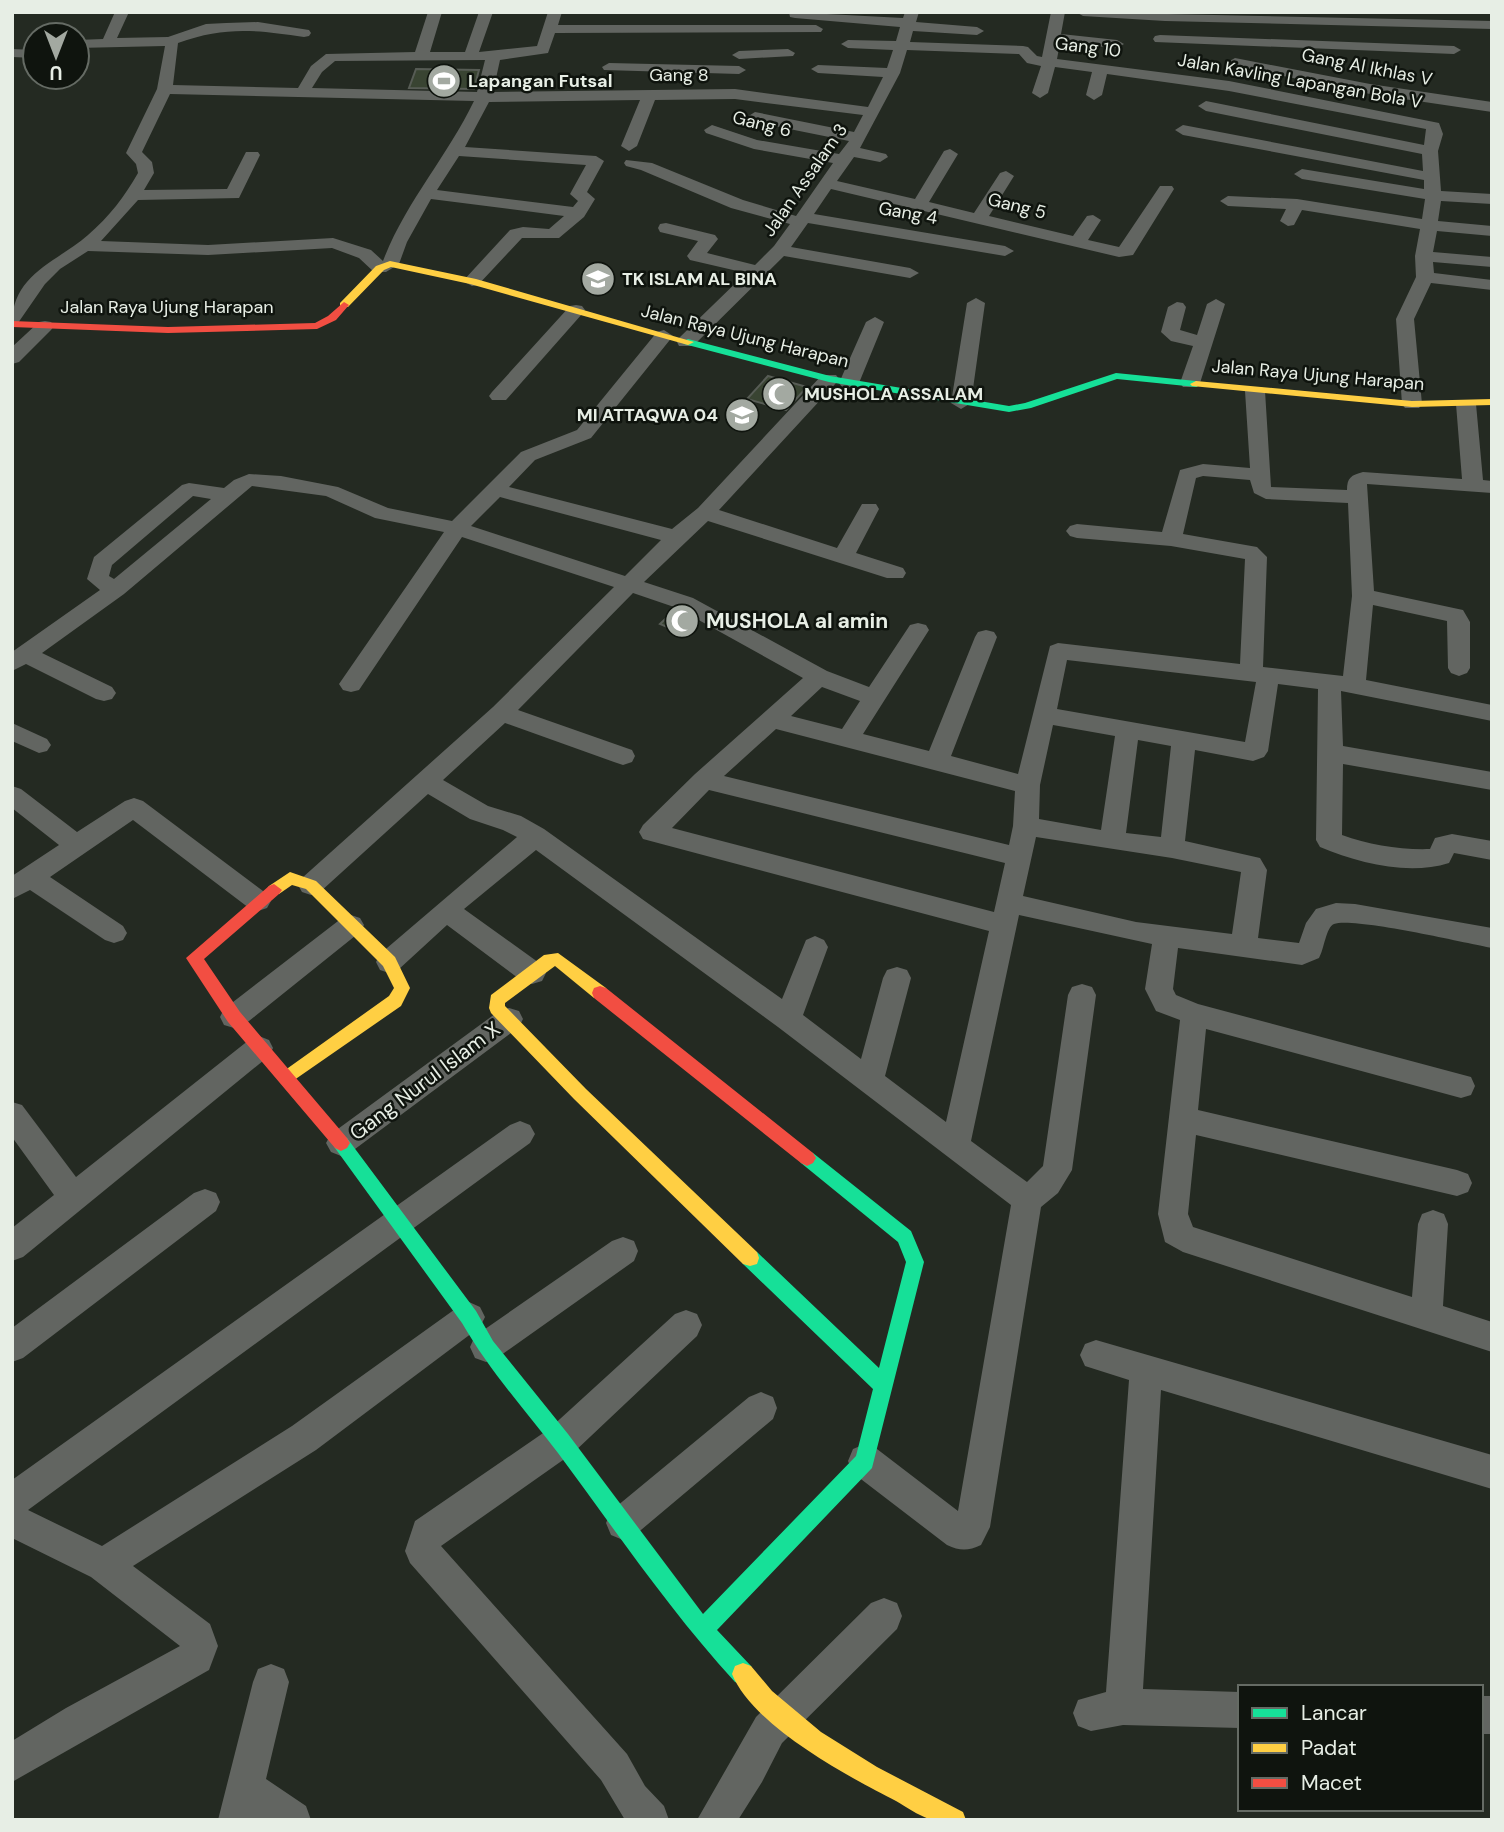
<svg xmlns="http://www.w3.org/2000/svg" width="1504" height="1832" viewBox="0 0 1504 1832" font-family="'DM Sans',sans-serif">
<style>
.building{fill:#394432;stroke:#575c55;stroke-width:2}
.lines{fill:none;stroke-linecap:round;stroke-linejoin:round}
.street{fill:#626561;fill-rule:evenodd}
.fast{fill:#16e098;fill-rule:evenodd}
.slow{fill:#ffcf43;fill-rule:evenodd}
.jam{fill:#f24e42;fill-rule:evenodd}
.labels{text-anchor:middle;stroke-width:5;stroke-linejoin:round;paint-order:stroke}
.far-street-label{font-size:18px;fill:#e7eee5;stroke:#0f140e}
.far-poi-label{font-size:18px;font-weight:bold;fill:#e7eee5;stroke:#0f140e;text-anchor:start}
.poi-label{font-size:21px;font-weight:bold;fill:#e7eee5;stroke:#0f140e;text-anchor:start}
.street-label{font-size:21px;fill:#e7eee5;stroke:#0f140e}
</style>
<rect width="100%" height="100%" fill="#242a22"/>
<!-- building -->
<path class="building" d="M 416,69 L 479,70 L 474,89 L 409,88 Z
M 768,376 L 807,387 L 786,410 L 747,399 Z
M 675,610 L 698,623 L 686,635 L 660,624 Z"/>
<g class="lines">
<!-- street -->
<path class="street" d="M 115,12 L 129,12 L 117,38 L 168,37 L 206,24 L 226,23 L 258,22 L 309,30 L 311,33 L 309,36 L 304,37 C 256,30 225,26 178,43 L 173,85 L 298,88 L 311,66 L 326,54 L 415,52 L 428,12 L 442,12 L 430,52 L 465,52 L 479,12 L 493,12 L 479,52 L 537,46 L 548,12 L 562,12 L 558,25 L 816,25 L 823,29 L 821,32 L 555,33 L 548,53 L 500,60 L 493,92 L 735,89 L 868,107 L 883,77 L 818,73 L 811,69 L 818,65 L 887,68 L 893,50 L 848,48 L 841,44 L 848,40 L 896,41 L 900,27 L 795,18 L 790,17 L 789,12 L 903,18 L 905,12 L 919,12 L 916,22 L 977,27 L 984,31 L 977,35 L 913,31 L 910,42 L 1023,46 L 1028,47 L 1037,56 L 1042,57 L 1051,12 L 1065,12 L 1061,34 L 1117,40 L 1124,44 L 1117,48 L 1060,43 L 1057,59 L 1229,81 L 1439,123 L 1443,134 L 1438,151 L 1441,191 L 1492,194 L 1492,204 L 1441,201 L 1438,221 L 1492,226 L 1492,236 L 1437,231 L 1433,252 L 1492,257 L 1492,267 L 1433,262 L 1434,273 L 1492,280 L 1492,290 L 1431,283 L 1414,319 L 1422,404 L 1419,408 L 1405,408 L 1402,404 L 1396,319 L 1416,277 L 1415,256 L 1420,229 L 1302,210 L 1294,225 L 1288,226 L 1280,221 L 1286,209 L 1228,206 L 1220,201 L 1228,196 L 1297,199 L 1422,219 L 1425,199 L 1302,179 L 1294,174 L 1302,169 L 1424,189 L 1424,180 L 1183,135 L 1175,130 L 1183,125 L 1423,171 L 1422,154 L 1206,111 L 1198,106 L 1206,101 L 1424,145 L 1426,129 L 1229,91 L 1107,74 L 1102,95 L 1094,100 L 1086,95 L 1092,72 L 1055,67 L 1048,93 L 1040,98 L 1032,93 L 1041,66 L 1027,63 L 1019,54 L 907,50 L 900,73 L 860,148 L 886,154 L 888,157 L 880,162 L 854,157 L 837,181 L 915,199 L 944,151 L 950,149 L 958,154 L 929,202 L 974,213 L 1000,173 L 1006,171 L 1014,176 L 989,216 L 1073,236 L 1087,216 L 1093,215 L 1101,220 L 1088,240 L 1119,247 L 1160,186 L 1172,186 L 1174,189 L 1133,255 L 1119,257 L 831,189 L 814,214 L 1005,246 L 1014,251 L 1005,256 L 808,223 L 791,247 L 910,268 L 919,273 L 910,278 L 784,256 L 693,346 L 679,346 L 677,342 L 679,338 L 746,273 L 690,260 L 687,256 L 698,241 L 660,232 L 658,228 L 660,224 L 666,223 L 715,235 L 718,239 L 707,253 L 755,265 L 774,246 L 790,224 L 731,208 L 641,170 L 626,166 L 624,163 L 626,160 L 652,163 L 743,200 L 796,216 L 833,163 L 754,149 L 706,133 L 704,130 L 712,125 L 757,140 L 839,154 L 849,141 L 755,122 L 747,117 L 755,112 L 854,132 L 863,115 L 735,99 L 655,100 L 637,146 L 629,151 L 621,146 L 640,100 L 489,102 L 465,147 L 596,156 L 604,161 L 587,192 L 595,199 L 584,217 L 559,238 L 522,238 L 478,285 L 472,286 L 463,281 L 510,230 L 523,227 L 549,229 L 564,216 L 431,199 L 407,242 L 399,264 L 386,272 L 374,272 L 359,258 L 332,248 L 208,255 L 88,251 L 60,269 L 45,284 L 18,323 L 12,324 C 12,274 57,262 88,235 C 109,217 125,196 138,173 L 136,164 L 126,153 L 157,89 L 165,46 L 77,48 L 77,40 L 103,39 ZM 485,60 L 477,92 L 312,88 L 322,72 L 335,61 ZM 170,94 L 474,101 C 447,157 405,203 383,261 L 371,250 L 333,238 L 208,245 L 101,241 L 138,200 L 239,198 L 260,155 L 258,152 L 246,152 L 227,189 L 144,190 L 154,173 L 152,162 L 142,152 ZM 459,156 L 586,165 L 570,194 L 578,201 L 573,207 L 437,190 Z
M 1076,12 L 1492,21 L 1492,29 L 1165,21 L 1083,16 Z
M 1160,35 L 1454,46 L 1461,50 L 1454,54 L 1155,42 L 1153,39 L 1155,36 Z
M 12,49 L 35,50 L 35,58 L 12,57 Z
M 788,49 L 795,53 L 793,56 L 739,59 L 732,55 L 739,51 Z
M 1235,58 L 1370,84 L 1492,102 L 1492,112 L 1370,94 L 1230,65 L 1228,62 Z
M 609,63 L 739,66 L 746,70 L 739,74 L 604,70 L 602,67 Z
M 976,298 L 985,303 L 971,403 L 961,409 L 951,403 L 967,303 Z
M 1216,299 L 1225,304 L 1200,383 L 1197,387 L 1183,387 L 1180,383 L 1193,346 L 1171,341 L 1161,332 L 1168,307 L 1177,302 L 1183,303 L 1186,307 L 1180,330 L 1197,335 L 1207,304 Z
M 576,305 L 582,306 L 585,310 L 582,314 L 506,400 L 492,400 L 489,396 L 492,392 L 570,306 Z
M 875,317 L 884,322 L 859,383 L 856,387 L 842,387 L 839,383 L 866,322 Z
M 45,321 L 51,322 L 54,326 L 51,330 L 19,362 L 12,364 L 12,347 L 39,322 Z
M 664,330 L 673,336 L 591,438 L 535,460 L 509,487 L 672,529 L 698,508 L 822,375 L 836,375 L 839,379 L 836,383 L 719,510 L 837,548 L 862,504 L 876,504 L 879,509 L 856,553 L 903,568 L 906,573 L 903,578 L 887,578 L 708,521 L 644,582 L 693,598 L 827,671 L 869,687 L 910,625 L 918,623 L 926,625 L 929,630 L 863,734 L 929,751 L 975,637 L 978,632 L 986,630 L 994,632 L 997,637 L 951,756 L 1018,774 L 1050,646 L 1058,643 L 1240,664 L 1245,559 L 1171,546 L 1077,538 L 1070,536 L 1066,531 L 1070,526 L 1077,524 L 1162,532 L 1180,470 L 1203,464 L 1250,468 L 1245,391 L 1248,387 L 1262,387 L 1265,391 L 1271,487 L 1347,490 C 1347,478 1351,475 1363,472 L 1462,479 L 1456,404 L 1459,400 L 1473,400 L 1476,404 L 1483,480 L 1492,481 L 1492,493 L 1367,484 L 1374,591 L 1463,610 L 1470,622 L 1470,668 L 1467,673 L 1459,676 L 1451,673 L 1448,668 L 1447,621 L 1373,605 L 1366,680 L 1492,705 L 1492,721 L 1341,691 L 1343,746 L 1492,772 L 1492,790 L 1343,764 L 1342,835 C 1369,845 1401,850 1430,849 L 1435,838 L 1452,834 L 1492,841 L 1492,860 L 1454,853 L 1449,863 C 1408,876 1359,863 1320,847 L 1316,840 L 1318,689 L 1278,684 L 1268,751 L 1264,757 L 1253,761 L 1195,750 L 1185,841 L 1260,858 L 1267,870 L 1258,938 L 1299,943 L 1306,923 L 1316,909 L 1336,903 L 1355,904 L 1492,928 L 1492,948 C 1465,943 1354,917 1334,924 C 1326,927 1324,950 1319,958 L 1302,965 L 1178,948 L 1173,989 L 1176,995 L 1198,1004 L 1471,1077 L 1475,1086 L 1471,1095 L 1461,1098 L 1206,1029 L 1198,1110 L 1457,1170 L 1468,1174 L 1472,1183 L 1468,1192 L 1457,1196 L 1196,1135 L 1188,1214 L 1193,1227 L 1412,1297 L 1418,1224 L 1422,1214 L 1433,1210 L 1444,1214 L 1448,1224 L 1443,1306 L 1492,1322 L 1492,1352 L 1183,1252 L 1165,1242 L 1158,1214 L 1180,1020 L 1156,1011 L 1145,989 L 1152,944 L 1019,915 L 971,1141 L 1027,1182 L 1043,1166 L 1068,995 L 1072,987 L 1082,984 L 1092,987 L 1096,995 L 1072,1170 L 1058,1193 L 1041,1207 L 990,1527 L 981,1545 C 968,1551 960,1551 947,1545 L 853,1473 L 848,1461 L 853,1449 L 865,1444 L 877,1449 L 958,1511 L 1011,1205 L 778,1027 L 536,850 L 464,909 L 542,965 L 546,973 L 542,981 L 532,984 L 522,981 L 447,925 L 398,970 L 389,973 L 380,970 L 376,962 L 380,954 L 517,837 L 503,830 L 470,819 L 428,794 L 320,892 L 311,895 L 302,892 L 298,885 L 302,878 L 493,707 L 614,587 L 462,537 L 359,690 L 351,692 L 343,690 L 339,684 L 444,532 L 375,518 L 326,496 L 252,486 L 124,594 L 42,653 L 112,687 L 116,693 L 112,699 L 104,701 L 96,699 L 26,664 L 12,671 L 12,652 L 100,590 L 87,579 L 94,557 L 182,485 L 189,483 L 224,488 L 234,480 L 249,474 L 281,476 L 338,487 L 388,508 L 452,521 L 521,452 L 577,430 L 657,332 ZM 1203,476 L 1250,480 L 1254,493 L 1266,499 L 1348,503 L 1352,596 L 1343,676 L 1263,667 L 1267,557 L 1257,547 L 1183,534 L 1196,478 ZM 193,496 L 211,499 L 114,579 L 109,576 L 112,565 ZM 500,497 L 661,540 L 625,576 L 471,526 ZM 633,593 L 677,608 L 803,678 L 695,774 L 643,825 L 639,832 L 643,839 L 989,931 L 946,1122 L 885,1076 L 911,978 L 907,970 L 897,967 L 887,970 L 883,978 L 861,1059 L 803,1015 L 828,947 L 824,940 L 815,936 L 806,940 L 782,999 L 544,829 L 521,816 L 488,806 L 443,780 L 505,723 L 614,762 L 623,765 L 632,762 L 635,756 L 632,750 L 518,710 ZM 1067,660 L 1256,682 L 1245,742 L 1057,709 ZM 822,687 L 860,701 L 842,729 L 791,716 ZM 1053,725 L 1115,736 L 1101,830 L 1039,819 L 1040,785 ZM 776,729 L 1015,791 L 1013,826 L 1009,845 L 724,776 ZM 1138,740 L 1171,746 L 1161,837 L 1126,833 ZM 709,790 L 1005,863 L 994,912 L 672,828 ZM 1036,837 L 1172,858 L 1241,872 L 1232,934 L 1136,922 L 1023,896 Z
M 12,723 L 47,739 L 51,745 L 47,751 L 39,753 L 12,741 Z
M 12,786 L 21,789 L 77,832 L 125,801 L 134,798 L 143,801 L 267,894 L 271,901 L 267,908 L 258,911 L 249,908 L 133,820 L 50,877 L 123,926 L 127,933 L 123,940 L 114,943 L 105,940 L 30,890 L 12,899 L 12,876 L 59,845 L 12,808 Z
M 351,915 L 360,918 L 364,925 L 360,932 L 244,1025 L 234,1028 L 224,1025 L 220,1017 L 224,1009 L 342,918 Z
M 509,1008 L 519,1011 L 523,1019 L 519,1027 L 351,1152 L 341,1156 L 331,1152 L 326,1143 L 331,1134 L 499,1011 Z
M 259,1036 L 269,1040 L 273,1048 L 269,1056 L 23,1257 L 12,1261 L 12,1228 L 54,1195 L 12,1137 L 12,1102 L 22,1105 L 76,1177 L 249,1040 Z
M 520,1121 L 530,1125 L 535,1134 L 530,1143 L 28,1510 L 102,1546 L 292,1426 L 458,1307 L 469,1302 L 480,1307 L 485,1317 L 480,1327 L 316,1450 L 133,1566 L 210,1624 L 218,1646 L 209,1670 L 12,1782 L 12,1741 L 66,1708 L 180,1646 L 91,1577 L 12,1538 L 12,1480 L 510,1125 Z
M 205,1189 L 216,1193 L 220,1202 L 216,1211 L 23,1358 L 12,1362 L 12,1328 L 194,1193 Z
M 623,1237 L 634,1241 L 638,1251 L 634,1261 L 497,1358 L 486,1362 L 475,1358 L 470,1347 L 475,1336 L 612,1241 Z
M 686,1310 L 697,1314 L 702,1325 L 697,1336 L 573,1453 L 441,1546 L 627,1754 L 645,1786 L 664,1806 L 669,1820 L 625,1820 L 601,1780 L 410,1563 L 405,1551 L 415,1521 L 549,1429 L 675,1314 Z
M 1096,1340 L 1492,1455 L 1492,1489 L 1161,1390 L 1143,1689 L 1240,1692 L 1240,1728 L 1123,1725 L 1091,1731 L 1078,1726 L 1073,1713 L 1078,1700 L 1106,1692 L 1129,1380 L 1085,1366 L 1080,1355 L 1085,1344 Z
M 761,1392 L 773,1397 L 777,1408 L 773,1419 L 635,1535 L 623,1540 L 611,1535 L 606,1523 L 611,1511 L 749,1397 Z
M 884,1598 L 897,1603 L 902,1616 L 897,1629 L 782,1743 L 762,1782 L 738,1820 L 697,1820 L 756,1717 L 871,1603 Z
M 271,1664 L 284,1669 L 289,1682 L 266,1779 L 306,1806 L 311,1820 L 218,1820 L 253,1682 L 258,1669 Z
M 1481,1696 L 1492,1696 L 1492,1734 L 1481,1734 Z"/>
<!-- fast -->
<path class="fast" d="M 688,339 L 830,376 L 1009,406 L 1025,403 L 1116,373 L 1196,381 L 1202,384 L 1196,387 L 1117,379 L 1031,408 L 1009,412 L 829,382 L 684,344 L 682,342 Z
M 341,1135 L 347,1138 L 476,1311 L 493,1341 L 568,1434 L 703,1614 L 856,1456 L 873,1389 L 743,1264 L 741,1258 L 743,1252 L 750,1250 L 757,1252 L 879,1368 L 906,1262 L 898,1242 L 801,1163 L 798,1158 L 801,1153 L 807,1150 L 813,1153 L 911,1231 L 924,1262 L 872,1468 L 717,1630 L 751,1666 L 754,1674 L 751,1682 L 743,1685 L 735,1682 C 670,1611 615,1530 558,1453 C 525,1410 489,1370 462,1323 L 335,1148 L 332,1143 L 335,1138 Z"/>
<!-- slow -->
<path class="slow" d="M 390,261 L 476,279 L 694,342 L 688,345 L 470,284 L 391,267 L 384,270 L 348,307 L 340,307 L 340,303 L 376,266 Z
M 1196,381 L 1412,401 L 1492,399 L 1492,405 L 1412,407 L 1192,386 L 1190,384 Z
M 290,872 L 316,881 L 395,957 L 410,988 L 401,1006 L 287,1085 L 281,1083 L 278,1078 L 281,1073 L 389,996 L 394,988 L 383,966 L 306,889 L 292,885 L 279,894 L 269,894 L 266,890 L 269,886 Z
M 558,953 L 606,988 L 608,993 L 606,998 L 594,998 L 555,966 L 505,1003 L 505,1006 L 586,1089 L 757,1252 L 759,1258 L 757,1264 L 750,1266 L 743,1264 L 574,1099 L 491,1013 L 489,1008 L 491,995 L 544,955 Z
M 743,1663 L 751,1666 L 772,1691 L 821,1732 L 877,1767 L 963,1812 L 966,1820 C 955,1820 939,1822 929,1819 C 918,1815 906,1807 896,1801 C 847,1776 753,1726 732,1674 L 735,1666 Z"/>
<!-- jam -->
<path class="jam" d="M 344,302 L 349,305 L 336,320 L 317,329 L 168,333 L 12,327 L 12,321 L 168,327 L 315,323 L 328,316 Z
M 274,884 L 282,890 L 279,894 L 204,959 L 240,1012 L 347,1138 L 350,1143 L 347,1148 L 341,1151 L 335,1148 L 228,1022 L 186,958 L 269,886 Z
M 600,986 L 606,988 L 813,1153 L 816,1158 L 813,1163 L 807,1166 L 801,1163 L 594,998 L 592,993 L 594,988 Z"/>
</g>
<!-- icons -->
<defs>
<g id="stadium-disc" transform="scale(1.75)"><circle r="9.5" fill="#a3a9a1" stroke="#0f140e"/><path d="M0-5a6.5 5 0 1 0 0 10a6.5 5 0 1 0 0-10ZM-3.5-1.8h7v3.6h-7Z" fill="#fff"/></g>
<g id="school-disc" transform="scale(1.75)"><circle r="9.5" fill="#a3a9a1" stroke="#0f140e"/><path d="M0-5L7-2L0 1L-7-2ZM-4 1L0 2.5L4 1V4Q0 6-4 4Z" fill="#fff"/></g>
<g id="mosque-disc" transform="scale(1.75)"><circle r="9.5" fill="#a3a9a1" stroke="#0f140e"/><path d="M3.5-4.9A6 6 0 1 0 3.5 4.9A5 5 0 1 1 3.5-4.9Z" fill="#fff"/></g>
</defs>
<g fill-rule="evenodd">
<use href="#stadium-disc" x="444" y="81"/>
<use href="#school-disc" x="598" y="279"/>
<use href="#mosque-disc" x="779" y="394"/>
<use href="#school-disc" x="742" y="415"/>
<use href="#mosque-disc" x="682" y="621"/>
</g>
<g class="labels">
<!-- far-street labels -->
<g class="far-street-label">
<text transform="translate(1088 47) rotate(7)" y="6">Gang 10</text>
<text transform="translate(1367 67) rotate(11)" y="6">Gang Al Ikhlas V</text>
<text x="679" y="81">Gang 8</text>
<text transform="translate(1300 81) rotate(10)" y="6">Jalan Kavling Lapangan Bola V</text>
<text transform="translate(762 124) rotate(14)" y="6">Gang 6</text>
<text transform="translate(805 180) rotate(-55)" y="6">Jalan Assalam 3</text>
<text transform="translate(1017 206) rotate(14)" y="6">Gang 5</text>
<text transform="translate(908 213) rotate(10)" y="6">Gang 4</text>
<text x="167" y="313">Jalan Raya Ujung Harapan</text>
<text transform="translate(745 336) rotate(14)" y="6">Jalan Raya Ujung Harapan</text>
<text transform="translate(1318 375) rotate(5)" y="6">Jalan Raya Ujung Harapan</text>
</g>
<!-- far-poi labels -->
<g class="far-poi-label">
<text x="468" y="87">Lapangan Futsal</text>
<text x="622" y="285">TK ISLAM AL BINA</text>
<text x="804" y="400">MUSHOLA ASSALAM</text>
<text x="718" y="421" text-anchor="end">MI ATTAQWA 04</text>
</g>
<!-- poi labels -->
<g class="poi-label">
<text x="706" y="628">MUSHOLA al amin</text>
</g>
<!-- street labels -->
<g class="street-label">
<text transform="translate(425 1081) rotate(-37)" y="7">Gang Nurul Islam X</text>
</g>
</g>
<!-- border -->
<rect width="1504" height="1832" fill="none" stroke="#e7eee5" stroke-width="28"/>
<!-- legend -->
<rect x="1238" y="1685" width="245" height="126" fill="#0f140e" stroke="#656b64" stroke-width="2"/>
<rect x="1252" y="1708" width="35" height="10" fill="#16e098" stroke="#656b64" stroke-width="2"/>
<text x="1301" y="1720" font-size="21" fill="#e7eee5">Lancar</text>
<rect x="1252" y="1743" width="35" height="10" fill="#ffcf43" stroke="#656b64" stroke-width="2"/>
<text x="1301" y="1755" font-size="21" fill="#e7eee5">Padat</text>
<rect x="1252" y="1778" width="35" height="10" fill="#f24e42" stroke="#656b64" stroke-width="2"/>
<text x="1301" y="1790" font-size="21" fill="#e7eee5">Macet</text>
<!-- north arrow -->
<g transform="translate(56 56) rotate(180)"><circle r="33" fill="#0f140e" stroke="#656b64" stroke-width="2"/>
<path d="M0-5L12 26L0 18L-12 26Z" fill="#a3a9a1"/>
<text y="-10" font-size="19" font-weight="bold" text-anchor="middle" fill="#e7eee5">U</text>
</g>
</svg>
